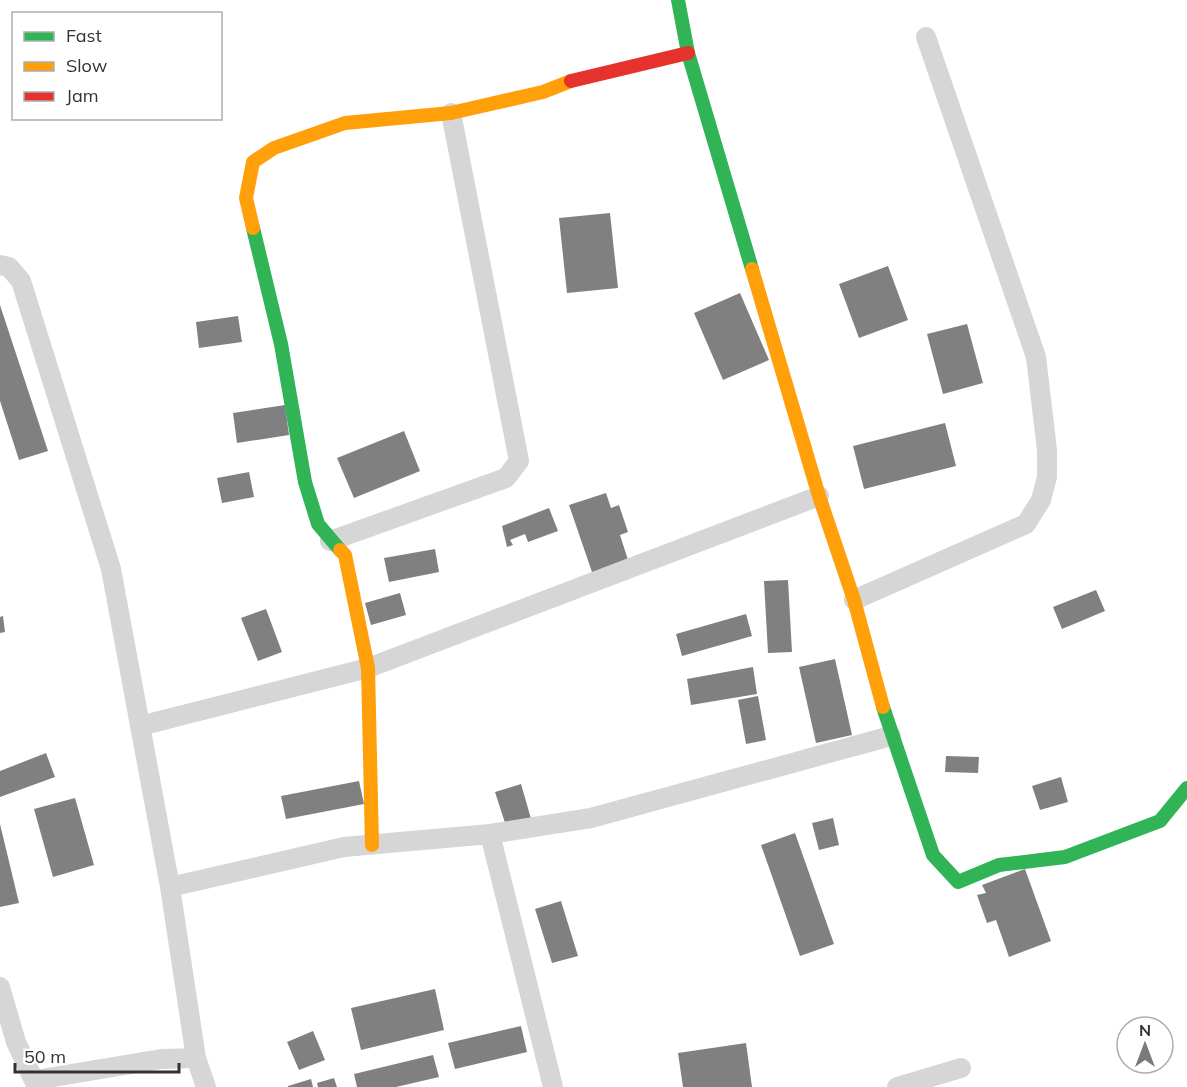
<svg xmlns="http://www.w3.org/2000/svg" width="1187" height="1087" viewBox="0 0 1187 1087" font-family="Mulish,sans-serif">
<style>
.building{fill:#808080}
.lines{fill:none;stroke-linecap:round;stroke-linejoin:round}
.street{stroke:#d6d6d6;stroke-width:20}
.fast{stroke:#30b455;stroke-width:14}
.slow{stroke:#ff9f0a;stroke-width:14}
.jam{stroke:#e5322d;stroke-width:14}
</style>
<rect width="100%" height="100%" fill="#fff"/>
<!-- building -->
<path class="building" d="M 610,213 L 618,288 L 567,293 L 559,218 Z
M 888,266 L 908,320 L 859,338 L 839,284 Z
M 740,293 L 769,360 L 723,380 L 694,313 Z
M 0,305 L 48,451 L 19,460 L 0,401 Z
M 238,316 L 242,342 L 199,348 L 196,322 Z
M 967,324 L 983,383 L 943,394 L 927,334 Z
M 285,405 L 289,435 L 237,443 L 233,413 Z
M 945,423 L 956,466 L 864,489 L 853,446 Z
M 404,431 L 420,471 L 354,498 L 337,458 Z
M 249,472 L 254,497 L 222,503 L 217,478 Z
M 606,493 L 611,508 L 619,505 L 628,532 L 620,535 L 629,563 L 593,575 L 569,505 Z
M 549,508 L 558,531 L 528,542 L 525,534 L 510,540 L 513,545 L 507,547 L 502,526 Z
M 435,549 L 439,572 L 389,582 L 384,558 Z
M 788,580 L 792,652 L 768,653 L 764,581 Z
M 1096,590 L 1105,611 L 1062,629 L 1053,607 Z
M 400,593 L 406,615 L 371,625 L 365,603 Z
M 266,609 L 282,652 L 258,661 L 241,618 Z
M 746,614 L 752,636 L 682,656 L 676,634 Z
M 3,616 L 5,632 L 0,633 L 0,617 Z
M 835,659 L 852,735 L 816,743 L 799,667 Z
M 753,667 L 757,694 L 691,705 L 687,679 Z
M 758,696 L 766,740 L 746,744 L 738,700 Z
M 46,753 L 55,777 L 0,797 L 0,771 Z
M 946,756 L 979,757 L 978,773 L 945,772 Z
M 1061,777 L 1068,802 L 1040,810 L 1032,786 Z
M 359,781 L 364,804 L 286,819 L 281,796 Z
M 521,784 L 532,822 L 507,829 L 495,792 Z
M 75,798 L 94,865 L 53,877 L 34,809 Z
M 833,818 L 839,845 L 819,850 L 812,823 Z
M 0,824 L 19,903 L 0,907 Z
M 795,833 L 834,944 L 800,956 L 761,845 Z
M 1025,869 L 1051,941 L 1009,957 L 996,920 L 987,923 L 977,895 L 986,893 L 982,885 Z
M 561,901 L 578,956 L 552,963 L 535,909 Z
M 435,989 L 444,1030 L 361,1050 L 351,1008 Z
M 521,1026 L 527,1052 L 455,1069 L 448,1043 Z
M 313,1031 L 325,1060 L 299,1070 L 287,1042 Z
M 746,1043 L 752,1087 L 683,1087 L 678,1053 Z
M 433,1055 L 439,1077 L 396,1087 L 357,1087 L 354,1074 Z
M 334,1078 L 337,1087 L 318,1087 L 317,1083 Z
M 311,1079 L 313,1087 L 288,1087 L 288,1086 Z"/>
<g class="lines">
<!-- street -->
<path class="street" d="M 0,265 L 9,267 L 21,281 L 111,569 L 170,887 L 196,1058 L 161,1059 L 35,1080
M 330,541 L 506,478 L 519,461 L 451,113
M 854,600 L 1026,524 L 1041,500 L 1047,477 L 1047,450 L 1036,357 L 926,37
M 140,726 L 368,668 L 819,496
M 490,834 L 553,1087
M 170,887 L 344,847 L 490,834 L 591,818 L 891,736
M 0,987 L 16,1042 L 37,1087
M 196,1058 L 206,1087
M 897,1087 L 961,1068"/>
<!-- fast -->
<path class="fast" d="M 678,0 L 688,53 L 752,269
M 253,228 L 281,344 L 305,482 L 318,524 L 340,550
M 883,707 L 933,855 L 958,882 L 999,865 L 1065,857 L 1160,821 L 1187,788"/>
<!-- slow -->
<path class="slow" d="M 253,228 L 246,198 L 253,162 L 274,148 L 345,123 L 451,113 L 543,92 L 571,81
M 752,269 L 819,496 L 854,600 L 883,707
M 340,550 L 345,555 L 368,668 L 372,845"/>
<!-- jam -->
<path class="jam" d="M 571,81 L 688,53"/>
</g>
<!-- legend -->
<rect x="12" y="12" width="210" height="108" fill="#ffffff" stroke="#adadad" stroke-width="1.5"/>
<rect x="24" y="32" width="30" height="9" fill="#30b455" stroke="#adadad" stroke-width="1.5"/>
<text x="66" y="42" font-size="18" fill="#323232">Fast</text>
<rect x="24" y="62" width="30" height="9" fill="#ff9f0a" stroke="#adadad" stroke-width="1.5"/>
<text x="66" y="72" font-size="18" fill="#323232">Slow</text>
<rect x="24" y="92" width="30" height="9" fill="#e5322d" stroke="#adadad" stroke-width="1.5"/>
<text x="66" y="102" font-size="18" fill="#323232">Jam</text>
<!-- north arrow -->
<g transform="translate(1145 1045)"><circle r="28" fill="#ffffff" stroke="#adadad" stroke-width="1.5"/>
<path d="M0-4.5L10 22L0 15L-10 22Z" fill="#7a7a7a"/>
<text y="-9" font-size="16" font-weight="bold" text-anchor="middle" fill="#323232">N</text>
</g>
<!-- scale -->
<path d="M15 1063v9h164v-9" fill="none" stroke="#323232" stroke-width="3"/>
<text x="24" y="1063" font-size="18" fill="#323232" stroke="#ffffff" stroke-width="4.5" paint-order="stroke">50 m</text>
</svg>
